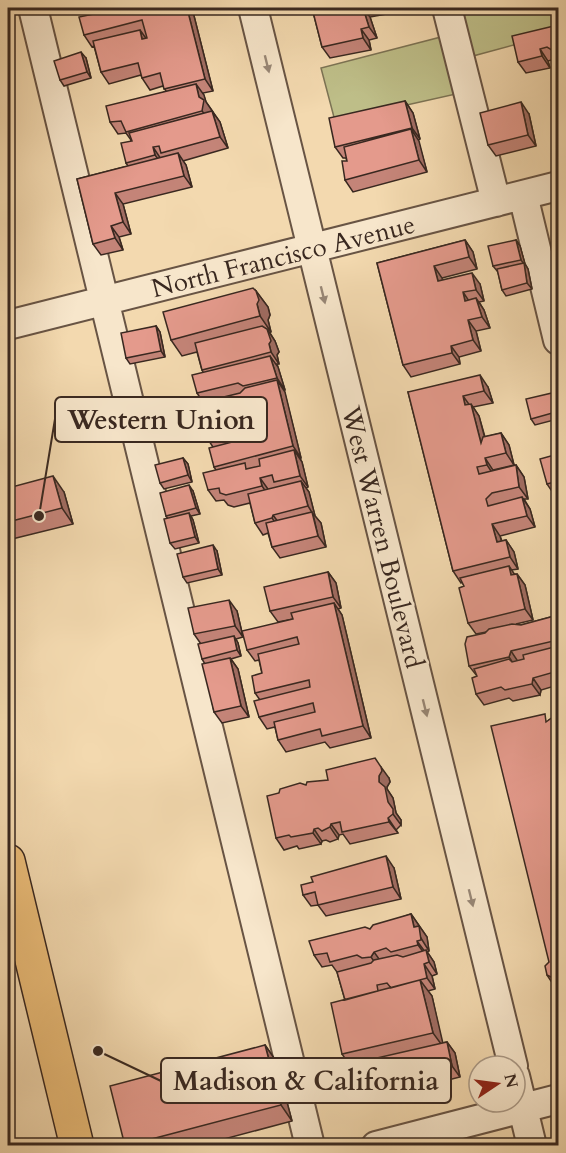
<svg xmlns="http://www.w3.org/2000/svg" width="566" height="1153" viewBox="0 0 566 1153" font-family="Cardo,serif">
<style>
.green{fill:#bebe88;stroke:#7c7354;stroke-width:1.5}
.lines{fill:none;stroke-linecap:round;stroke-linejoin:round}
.minor-casing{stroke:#685444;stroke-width:32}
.major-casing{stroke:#392820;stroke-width:36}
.minor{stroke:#f7e6cb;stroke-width:28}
.major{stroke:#eabc78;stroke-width:33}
.wall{fill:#c48478;stroke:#392820;stroke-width:1.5}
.shaded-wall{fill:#a06c62;stroke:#392820;stroke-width:1.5}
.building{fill:#e49a8c;stroke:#392820;stroke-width:1.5}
.oneway{fill:#988776}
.labels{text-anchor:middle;stroke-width:5;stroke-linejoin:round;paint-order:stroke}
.street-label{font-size:26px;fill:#392820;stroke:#f7e6cb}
.leader{fill:none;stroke:#392820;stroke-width:2}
.callout-dot{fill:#392820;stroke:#f7e6cb;stroke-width:2}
.callout{fill:#f7e6cb;stroke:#392820;stroke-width:2}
.callout-label{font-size:27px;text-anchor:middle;font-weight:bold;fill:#392820}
</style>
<rect width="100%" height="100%" fill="#f3d9af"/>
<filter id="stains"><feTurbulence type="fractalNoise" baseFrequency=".00333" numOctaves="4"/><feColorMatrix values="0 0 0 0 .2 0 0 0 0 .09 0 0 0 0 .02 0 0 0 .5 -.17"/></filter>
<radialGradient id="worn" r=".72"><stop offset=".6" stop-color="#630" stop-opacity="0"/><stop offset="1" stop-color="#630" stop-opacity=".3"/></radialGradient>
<!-- green -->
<path class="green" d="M 462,8 L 558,8 L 558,33 L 473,56 Z
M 441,37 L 456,94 L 335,121 L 321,68 Z"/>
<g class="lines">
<!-- minor casing -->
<g class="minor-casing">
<path id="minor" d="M 33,8 L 310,1146
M 253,8 L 513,1066
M 447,8 L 496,202
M 523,195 L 558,340
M 8,325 L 558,186
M 515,1076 L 532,1146
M 376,1146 L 558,1099"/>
</g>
<!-- major casing -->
<g class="major-casing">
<path id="major" d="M 8,861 L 77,1146"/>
</g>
<!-- minor -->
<use href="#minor" class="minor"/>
<!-- major -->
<use href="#major" class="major"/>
</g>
<!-- wall -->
<path class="wall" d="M 43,8 L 62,8 L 46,12 Z
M 92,8 L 192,8 L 213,91 L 203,93 L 206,102 L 220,122 L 228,148 L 183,161 L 186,165 L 192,187 L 123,204 L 131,234 L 119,237 L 123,250 L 101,255 L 93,244 L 77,179 L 128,166 L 126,163 L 131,140 L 126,133 L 118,134 L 110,122 L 166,91 L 163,86 L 150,90 L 142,78 L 141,75 L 109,84 L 101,72 L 94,46 L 92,47 L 84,35 L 94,14 Z
M 312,8 L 386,8 L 387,14 L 370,17 L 377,38 L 369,40 L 371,50 L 330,58 L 322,47 Z
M 558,25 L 558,73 L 555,59 L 548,61 L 550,68 L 526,73 L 518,62 Z
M 86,58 L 91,78 L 64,86 L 60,80 Z
M 405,101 L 413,113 L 420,139 L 418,140 L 427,172 L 353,192 L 345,180 L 347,161 L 346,158 L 343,158 L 335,147 Z
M 529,114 L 536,146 L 496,156 L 488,145 Z
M 465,240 L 473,252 L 477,269 L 442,278 L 443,280 L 480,284 L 484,301 L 479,302 L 484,310 L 490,328 L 476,331 L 481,351 L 459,357 L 460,364 L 411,377 L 403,365 L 377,263 Z
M 516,240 L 520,246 L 525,264 L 528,269 L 532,289 L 506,296 L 502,290 L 498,272 L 493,266 Z
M 256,291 L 268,307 L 270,315 L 268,320 L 271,332 L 270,333 L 275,341 L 279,352 L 277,355 L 279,364 L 277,364 L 278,367 L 285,390 L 284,390 L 301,458 L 300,458 L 302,462 L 308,487 L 306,488 L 309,492 L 315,516 L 321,523 L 326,547 L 280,558 L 272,547 L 268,533 L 263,535 L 255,523 L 250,503 L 234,507 L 228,505 L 224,500 L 216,501 L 208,490 L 216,470 L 214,467 L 213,447 L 207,438 L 203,402 L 197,393 L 203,372 L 202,370 L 197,352 L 182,356 L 171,340 Z
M 156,326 L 160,332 L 165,357 L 130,364 L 126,358 Z
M 488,387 L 493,403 L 473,407 L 479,416 L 485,437 L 501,433 L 509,445 L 514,465 L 493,470 L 516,465 L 524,477 L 528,499 L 524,499 L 530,509 L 535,527 L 500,536 L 502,541 L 506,540 L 514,552 L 518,569 L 511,570 L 514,574 L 517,574 L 525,585 L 533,620 L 516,624 L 521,625 L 558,615 L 558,685 L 541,690 L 540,695 L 513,701 L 509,698 L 484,705 L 476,694 L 477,676 L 469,666 L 486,632 L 476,634 L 468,623 L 464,586 L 462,582 L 461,583 L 453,571 L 408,392 Z
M 556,399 L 558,409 L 558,419 L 535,425 L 531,419 Z
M 558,454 L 558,488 L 551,490 L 547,484 Z
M 183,458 L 188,464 L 192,482 L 164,489 L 160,483 Z
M 8,488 L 64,492 L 73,524 L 8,540 Z
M 193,491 L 200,514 L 191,516 L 193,520 L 199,543 L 175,549 L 170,543 L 168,519 L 166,516 Z
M 217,551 L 222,575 L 187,583 L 183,577 Z
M 328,572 L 336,583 L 341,608 L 338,609 L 342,615 L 371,738 L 330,748 L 325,742 L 286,752 L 278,740 L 275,727 L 267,729 L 259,717 L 260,700 L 255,693 L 262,673 L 259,660 L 255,661 L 247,650 L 293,619 L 278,622 L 270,611 Z
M 237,611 L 243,637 L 236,639 L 238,643 L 241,656 L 231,659 L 238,669 L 249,717 L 222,723 L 214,712 L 205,664 L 202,659 L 201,644 L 194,634 Z
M 558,715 L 558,1009 L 555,1004 L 557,992 L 555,987 L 547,975 L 549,962 L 549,720 Z
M 389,778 L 390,782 L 387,787 L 387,789 L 393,798 L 396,813 L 401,820 L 401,825 L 396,830 L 398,833 L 350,844 L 343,834 L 339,835 L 338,839 L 330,842 L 326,840 L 322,841 L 321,844 L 299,849 L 297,846 L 284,850 L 276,838 L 279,793 L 306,785 Z
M 394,868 L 401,899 L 326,916 L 318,905 L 311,906 L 303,895 Z
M 411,914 L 427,937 L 429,951 L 427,952 L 434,962 L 437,974 L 432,976 L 435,989 L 428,991 L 432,996 L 442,1043 L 447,1042 L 455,1053 L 460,1077 L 382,1097 L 374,1085 L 369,1066 L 353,1070 L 342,1054 L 345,1000 L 337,972 L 332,965 L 322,967 L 314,955 L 370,929 Z
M 265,1045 L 276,1061 L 292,1121 L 198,1146 L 125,1146 Z"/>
<!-- shaded-wall -->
<path class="shaded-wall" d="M 187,8 L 192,8 L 213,91 L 205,79 Z
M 363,8 L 370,17 L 377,38 L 369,27 Z
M 361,29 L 369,40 L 371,50 L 363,38 Z
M 140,30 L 148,41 L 142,39 Z
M 540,49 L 548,61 L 550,68 L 542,56 Z
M 81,52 L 86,58 L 91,78 L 87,72 Z
M 196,84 L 204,95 L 206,102 L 213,112 L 211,122 L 202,111 Z
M 405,101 L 413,113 L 420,139 L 412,128 Z
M 521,102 L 529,114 L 536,146 L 528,135 Z
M 212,111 L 220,122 L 228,148 L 220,137 Z
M 411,129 L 419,141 L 427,172 L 419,160 Z
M 153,147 L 161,159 L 163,166 L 155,155 Z
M 178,153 L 186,165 L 192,187 L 184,176 Z
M 115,193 L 123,204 L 131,234 L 123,222 Z
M 111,226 L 119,237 L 123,250 L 115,238 Z
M 465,240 L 473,252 L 477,269 L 469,257 Z
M 516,240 L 520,246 L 525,264 L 528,269 L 532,289 L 527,283 L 524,264 L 521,260 Z
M 434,266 L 442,278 L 446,292 L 438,281 Z
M 472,273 L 480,284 L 484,301 L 476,290 Z
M 256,291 L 268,307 L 270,315 L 268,320 L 271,332 L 260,316 L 257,304 Z
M 463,292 L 471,304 L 465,301 Z
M 476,298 L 484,310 L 490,328 L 482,317 Z
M 468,320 L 476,331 L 481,351 L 473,340 Z
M 156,326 L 160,332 L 165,357 L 161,351 Z
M 267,329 L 275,341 L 279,352 L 277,355 L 279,364 L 271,352 L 269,344 Z
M 451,346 L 459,357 L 460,364 L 452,353 Z
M 270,356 L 278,367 L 285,390 L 277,378 Z
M 480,375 L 488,387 L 493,403 L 484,391 Z
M 277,380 L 285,392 L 301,458 L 293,446 Z
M 552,393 L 556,399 L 558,409 L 558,415 L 556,412 Z
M 463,396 L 471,407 L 465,405 Z
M 471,404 L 479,416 L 489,454 L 481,443 Z
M 501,433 L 509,445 L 514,465 L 506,453 Z
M 294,450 L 302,462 L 308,487 L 300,476 Z
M 183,458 L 188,464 L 192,482 L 188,475 Z
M 485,458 L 493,470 L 495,477 L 487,465 Z
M 516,465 L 524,477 L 528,499 L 519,487 Z
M 53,476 L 64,492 L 73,524 L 62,508 Z
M 260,478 L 268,489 L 270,498 L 262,486 Z
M 301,481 L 309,492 L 315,516 L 321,523 L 326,547 L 318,536 L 313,514 L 308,506 Z
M 189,485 L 193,491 L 200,514 L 196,508 Z
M 522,497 L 530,509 L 535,527 L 527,516 Z
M 189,513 L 193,520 L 199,543 L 195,537 Z
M 273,515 L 281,526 L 280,530 L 272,518 Z
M 492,524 L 500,536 L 505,554 L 497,542 Z
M 506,540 L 514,552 L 518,569 L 510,557 Z
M 213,545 L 217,551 L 222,575 L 218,569 Z
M 509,566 L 517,578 L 511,575 Z
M 328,572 L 336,583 L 341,608 L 333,597 Z
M 517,574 L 525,585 L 533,620 L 525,609 Z
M 229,600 L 237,611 L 243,637 L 235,626 Z
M 334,603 L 342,615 L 371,738 L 363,726 Z
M 234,636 L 238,643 L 241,656 L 237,650 Z
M 511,651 L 519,663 L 517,669 L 509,657 Z
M 230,658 L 238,669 L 249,717 L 241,706 Z
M 533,678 L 541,690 L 540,695 L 532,684 Z
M 381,767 L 389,778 L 390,782 L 387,787 L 387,789 L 393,798 L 396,813 L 401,820 L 401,825 L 393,814 L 379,782 L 379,776 Z
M 388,818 L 398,833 L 389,822 Z
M 331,824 L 339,835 L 338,839 L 330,827 Z
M 314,829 L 322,841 L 321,844 L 313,833 Z
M 386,856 L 394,868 L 401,899 L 393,887 Z
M 411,914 L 427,937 L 429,951 L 414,927 Z
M 417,941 L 426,953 L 426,956 L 418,945 Z
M 426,950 L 434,962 L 437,974 L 429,962 Z
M 374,952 L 382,963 L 379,969 L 371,957 Z
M 424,964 L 432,976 L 435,989 L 427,978 Z
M 420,980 L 432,996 L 444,1048 L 433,1033 Z
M 447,1042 L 455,1053 L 460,1077 L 452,1066 Z
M 265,1045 L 276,1061 L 292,1121 L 281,1105 Z"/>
<!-- building -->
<path class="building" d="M 92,8 L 187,8 L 205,79 L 164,89 L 160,73 L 142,78 L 138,63 L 101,72 L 93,41 L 140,30 L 142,39 L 147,38 L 142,20 L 84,35 L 79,17 L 94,14 Z
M 312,8 L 363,8 L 369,27 L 361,29 L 363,38 L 322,47 Z
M 558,25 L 558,51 L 555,52 L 547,47 L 540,49 L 542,56 L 518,62 L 512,36 Z
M 81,52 L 87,72 L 60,80 L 54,61 Z
M 558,54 L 558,73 L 554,55 Z
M 196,84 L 199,97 L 204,100 L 202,111 L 126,132 L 121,121 L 110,122 L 106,106 Z
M 405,101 L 412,128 L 335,147 L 329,118 Z
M 521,102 L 528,135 L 488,145 L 480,113 Z
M 212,111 L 220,137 L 161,153 L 159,146 L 153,147 L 155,155 L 126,163 L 121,143 L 132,141 L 129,133 Z
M 411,129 L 419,160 L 345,180 L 342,161 L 347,161 L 344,147 Z
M 178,153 L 184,176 L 115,193 L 123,222 L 111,226 L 115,238 L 93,244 L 77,179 Z
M 465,240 L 469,257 L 434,266 L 438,281 L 472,273 L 476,290 L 463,292 L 465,301 L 476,298 L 482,317 L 468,320 L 473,340 L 451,346 L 452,353 L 403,365 L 377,263 Z
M 516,240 L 521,260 L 493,266 L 488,246 Z
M 524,263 L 527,283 L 502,290 L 497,269 Z
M 253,288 L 256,291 L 259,300 L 257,304 L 260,316 L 171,340 L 163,312 Z
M 156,326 L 161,351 L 126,358 L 121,333 Z
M 262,326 L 267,329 L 271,341 L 269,344 L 271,352 L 202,370 L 195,343 Z
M 270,356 L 277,378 L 243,386 L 238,383 L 197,393 L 192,375 Z
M 480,375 L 484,391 L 463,396 L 465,405 L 471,404 L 481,443 L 483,437 L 501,433 L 506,453 L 485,458 L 487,465 L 477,467 L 479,474 L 516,465 L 519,487 L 492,493 L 486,499 L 488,506 L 522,497 L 527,516 L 492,524 L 497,542 L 506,540 L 510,557 L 453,571 L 408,392 Z
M 277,380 L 293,446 L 214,467 L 209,448 L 251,437 L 254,432 L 246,428 L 207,438 L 199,403 L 240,393 L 245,388 Z
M 552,393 L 556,412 L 531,419 L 526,399 Z
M 294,450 L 300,476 L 274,482 L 272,475 L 260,478 L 262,486 L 226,495 L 220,493 L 219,488 L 208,490 L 203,473 L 245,463 L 246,469 L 260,466 L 259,459 Z
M 558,454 L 558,481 L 547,484 L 540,459 Z
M 183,458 L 188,475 L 160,483 L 155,465 Z
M 53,476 L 62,508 L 8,522 L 8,488 Z
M 301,481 L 308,506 L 273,515 L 272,518 L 255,523 L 248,494 Z
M 189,485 L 196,508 L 166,516 L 160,493 Z
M 312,512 L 318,536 L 272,547 L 266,523 Z
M 189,513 L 195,537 L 170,543 L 164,519 Z
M 558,524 L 558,538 L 554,525 Z
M 213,545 L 218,569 L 183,577 L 177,554 Z
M 509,566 L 511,575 L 517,574 L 525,609 L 468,623 L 459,588 L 464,586 L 460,578 Z
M 328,572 L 333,597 L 270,611 L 264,587 Z
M 229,600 L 235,626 L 194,634 L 188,608 Z
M 334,603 L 363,726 L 322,736 L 320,729 L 278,740 L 274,722 L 315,712 L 313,703 L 259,717 L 254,701 L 310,687 L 309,680 L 255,693 L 252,676 L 262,673 L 258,654 L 299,644 L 297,637 L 247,650 L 242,631 L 293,619 L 291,613 Z
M 558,615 L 558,640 L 511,651 L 509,657 L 469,666 L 465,644 L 467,637 L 485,633 L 489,629 L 512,624 L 521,625 Z
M 234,636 L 237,650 L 202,659 L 198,644 Z
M 558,646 L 558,671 L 533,678 L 532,684 L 505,690 L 501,687 L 476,694 L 472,678 L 477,676 L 474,669 L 509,659 L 512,662 L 524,659 L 523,655 Z
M 230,658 L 241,706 L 214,712 L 202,664 Z
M 545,714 L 546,722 L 553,717 L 558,715 L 558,751 L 554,750 L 558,764 L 558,1007 L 555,1004 L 554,996 L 557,992 L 553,978 L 547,975 L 545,966 L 549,962 L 491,726 Z
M 375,758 L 381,767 L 382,771 L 379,776 L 379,782 L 385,787 L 388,802 L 393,809 L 393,814 L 388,818 L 389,822 L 342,832 L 340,822 L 331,824 L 330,827 L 322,831 L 318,828 L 314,829 L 313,833 L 291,837 L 289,835 L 276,838 L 267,796 L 279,793 L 280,789 L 300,783 L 306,785 L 307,782 L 328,780 L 326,770 Z
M 386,856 L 393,887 L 318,905 L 315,892 L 303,895 L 301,885 L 313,882 L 311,877 Z
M 411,914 L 414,927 L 419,926 L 421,940 L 417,941 L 418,945 L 391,952 L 386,948 L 374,952 L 371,957 L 362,958 L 357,955 L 330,962 L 327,953 L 314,955 L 309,941 L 365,927 L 370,929 L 373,925 Z
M 426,950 L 429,962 L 424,964 L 427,978 L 391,988 L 387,983 L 377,985 L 378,991 L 345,1000 L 337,972 L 371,963 L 374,960 L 397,955 L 403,957 Z
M 420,980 L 433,1033 L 342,1054 L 331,1003 Z
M 558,1020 L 558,1034 L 555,1035 L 552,1021 Z
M 447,1042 L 452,1066 L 374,1085 L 368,1060 Z
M 265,1045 L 281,1105 L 125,1146 L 110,1086 Z"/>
<!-- one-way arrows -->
<defs><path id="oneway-solid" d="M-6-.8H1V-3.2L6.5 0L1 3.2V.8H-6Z" transform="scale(1.5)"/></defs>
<g class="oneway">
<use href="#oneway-solid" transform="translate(267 64) rotate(76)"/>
<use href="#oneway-solid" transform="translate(323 295) rotate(76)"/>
<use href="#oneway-solid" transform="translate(425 708) rotate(76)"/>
<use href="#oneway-solid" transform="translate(471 898) rotate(76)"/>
</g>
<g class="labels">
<!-- street labels -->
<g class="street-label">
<text transform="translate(283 256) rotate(-14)" y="9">North Francisco Avenue</text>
<text transform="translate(383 537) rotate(76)" y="9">West Warren Boulevard</text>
</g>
</g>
<!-- callouts -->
<path class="leader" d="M39 516L55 419M98 1051L161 1081"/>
<g class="callout-dot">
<circle cx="39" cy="516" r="6"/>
<circle cx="98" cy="1051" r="6"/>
</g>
<g class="callout">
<rect x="55" y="397" width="212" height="45" rx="6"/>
<rect x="161" y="1058" width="290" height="45" rx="6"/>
</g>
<g class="callout-label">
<text x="161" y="429">Western Union</text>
<text x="306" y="1090">Madison &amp; California</text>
</g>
<!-- margin -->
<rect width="566" height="1153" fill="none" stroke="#f3d9af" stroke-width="30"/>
<rect x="9" y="9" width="548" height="1135" fill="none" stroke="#392820" stroke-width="3"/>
<rect x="15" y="15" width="536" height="1123" fill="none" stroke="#392820" stroke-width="1.5"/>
<!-- north arrow -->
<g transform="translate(497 1084) rotate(77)"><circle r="28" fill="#f7e6cb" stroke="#ab9a87" stroke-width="1.5"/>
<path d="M0-4.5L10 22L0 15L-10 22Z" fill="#8f2418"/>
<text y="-9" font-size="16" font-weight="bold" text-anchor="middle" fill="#392820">N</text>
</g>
<rect width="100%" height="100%" filter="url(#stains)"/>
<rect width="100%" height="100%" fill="url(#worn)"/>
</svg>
